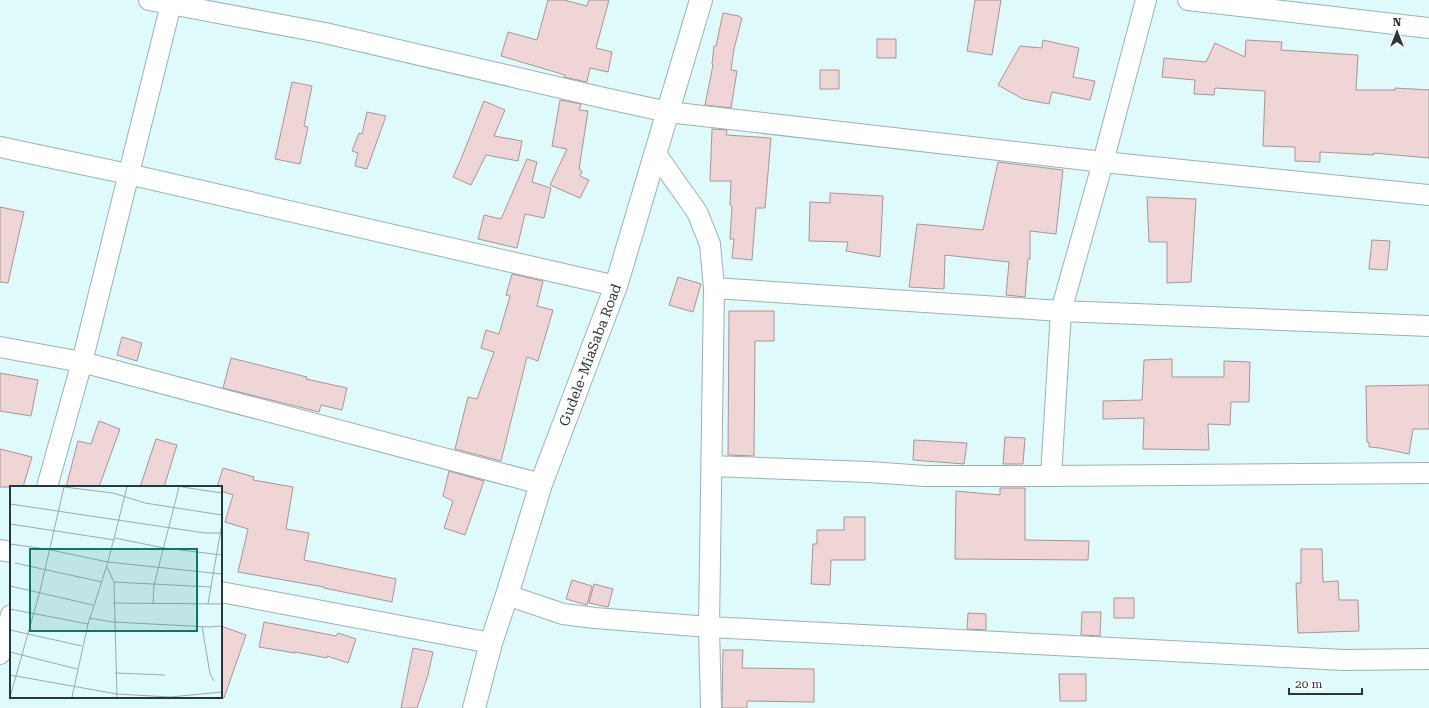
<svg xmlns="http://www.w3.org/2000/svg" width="1429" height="708" viewBox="0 0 1429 708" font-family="'Roboto Serif',serif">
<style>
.building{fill:#efd5d5;stroke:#ac9494}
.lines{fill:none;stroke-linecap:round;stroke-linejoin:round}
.minor-casing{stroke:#99b3b3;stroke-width:22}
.tertiary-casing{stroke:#99b3b3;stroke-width:24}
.minor{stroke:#fff;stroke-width:20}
.tertiary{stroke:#fff;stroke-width:22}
.labels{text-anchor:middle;stroke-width:4;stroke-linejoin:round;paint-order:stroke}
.street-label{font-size:14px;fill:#2b3636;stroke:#fff}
.inset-road{fill:none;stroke:#97acac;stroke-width:1}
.view{fill:#0f766e;fill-opacity:0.15;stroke:#0f766e;stroke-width:2}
.inset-edge{fill:none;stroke:#2b3636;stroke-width:2}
</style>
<rect width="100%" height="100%" fill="#dffafa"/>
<!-- building -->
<path class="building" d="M 548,0 L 564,0 L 587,6 L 589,0 L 609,0 L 596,48 L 612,52 L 608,72 L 590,68 L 587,82 L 564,77 L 565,75 L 501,56 L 508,32 L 537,40 Z
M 975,0 L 1001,0 L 992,55 L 967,51 Z
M 723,13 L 739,16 L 739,17 L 742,18 L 734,49 L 731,70 L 737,71 L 731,108 L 705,105 L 713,65 L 712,64 L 714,46 L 716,46 Z
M 877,39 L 896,39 L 896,58 L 877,58 Z
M 1043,40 L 1079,48 L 1073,77 L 1095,81 L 1090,100 L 1052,92 L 1049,104 L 1023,99 L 998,85 L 1020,46 L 1042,48 Z
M 1246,40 L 1282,42 L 1281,50 L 1358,55 L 1356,90 L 1395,90 L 1395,88 L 1429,90 L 1429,158 L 1374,153 L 1374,155 L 1320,152 L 1320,162 L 1295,161 L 1295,147 L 1263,146 L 1265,91 L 1215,88 L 1214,95 L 1194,94 L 1195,80 L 1162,77 L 1164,58 L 1206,62 L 1215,43 L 1245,57 Z
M 820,70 L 839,70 L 839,89 L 820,89 Z
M 292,82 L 312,86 L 304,126 L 308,127 L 300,164 L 275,159 Z
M 560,100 L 581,104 L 579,110 L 588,111 L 579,169 L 582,171 L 580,176 L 589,180 L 580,198 L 550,185 L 567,149 L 552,146 Z
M 484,101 L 505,110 L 494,136 L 522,141 L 518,161 L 486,155 L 471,185 L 453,177 L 461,159 Z
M 367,112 L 386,116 L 367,169 L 355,166 L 358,153 L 352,151 L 359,133 L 362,134 Z
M 712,129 L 727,130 L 726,135 L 771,138 L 765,208 L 756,208 L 752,260 L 732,258 L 734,239 L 730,239 L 732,206 L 730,205 L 731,181 L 710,181 Z
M 527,159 L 537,162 L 532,182 L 551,188 L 544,218 L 525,214 L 517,248 L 478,239 L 484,215 L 501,219 Z
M 998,162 L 1063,170 L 1056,234 L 1030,231 L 1030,259 L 1028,259 L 1025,297 L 1006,295 L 1009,262 L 945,255 L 944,289 L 909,287 L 917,224 L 983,230 Z
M 830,193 L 883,196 L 880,257 L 846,251 L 848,242 L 809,241 L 810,202 L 830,203 Z
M 1147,197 L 1196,199 L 1191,282 L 1167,283 L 1167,242 L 1149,242 Z
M 0,207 L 24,212 L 8,283 L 0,282 Z
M 1372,240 L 1390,241 L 1387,270 L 1369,269 Z
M 512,274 L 543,281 L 537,306 L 553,310 L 538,361 L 527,357 L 501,461 L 455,449 L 468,397 L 477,399 L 494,352 L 481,348 L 486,330 L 499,334 L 510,296 L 506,295 Z
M 678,277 L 701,284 L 693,312 L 669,305 Z
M 729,311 L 774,311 L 774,341 L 755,341 L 754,456 L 728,455 Z
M 122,337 L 142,343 L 137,361 L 117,355 Z
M 231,358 L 307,377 L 306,379 L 347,388 L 342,410 L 321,405 L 319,412 L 223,388 Z
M 1172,359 L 1172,377 L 1224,377 L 1224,361 L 1250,362 L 1249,402 L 1231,402 L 1230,425 L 1208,424 L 1209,450 L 1143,449 L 1144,418 L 1103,419 L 1103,401 L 1142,400 L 1144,360 Z
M 0,373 L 38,380 L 31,416 L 0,411 Z
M 1429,385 L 1429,429 L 1413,429 L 1409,454 L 1380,448 L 1369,447 L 1369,442 L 1367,442 L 1366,386 Z
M 99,421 L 120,429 L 99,487 L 66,487 L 78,441 L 91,444 Z
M 1005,437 L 1025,438 L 1023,464 L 1003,464 Z
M 156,439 L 177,445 L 164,487 L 140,487 Z
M 914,440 L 967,443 L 964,464 L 913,460 Z
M 0,449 L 32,457 L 23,487 L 0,487 Z
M 223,468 L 254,477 L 253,480 L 293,487 L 286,529 L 309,533 L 304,560 L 396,579 L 392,602 L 324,588 L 324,587 L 238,572 L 248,529 L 225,522 L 233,495 L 221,491 L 221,487 L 217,487 Z
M 449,471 L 484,481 L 465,535 L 444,528 L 453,501 L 443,496 Z
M 1000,488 L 1025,488 L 1025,540 L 1089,541 L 1088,560 L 955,559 L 956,491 L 1000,495 Z
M 844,517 L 865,517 L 865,560 L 831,560 L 830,585 L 811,584 L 813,544 L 817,544 L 817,530 L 844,530 Z
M 1301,549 L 1322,549 L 1323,582 L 1338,581 L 1339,600 L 1358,600 L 1359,631 L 1298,633 L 1296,583 L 1301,583 Z
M 572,580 L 592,586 L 587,605 L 566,599 Z
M 594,584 L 613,589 L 608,607 L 589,603 Z
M 1114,598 L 1134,598 L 1134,618 L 1114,618 Z
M 1082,612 L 1101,612 L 1100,636 L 1081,635 Z
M 968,613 L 986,614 L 986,630 L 967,629 Z
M 264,622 L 336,636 L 338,633 L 356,639 L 348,663 L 327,656 L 327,658 L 295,652 L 295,653 L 259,647 Z
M 221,626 L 246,635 L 224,698 L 221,698 Z
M 413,648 L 433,652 L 428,675 L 417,708 L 401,708 Z
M 723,650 L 743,650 L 742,668 L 814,669 L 814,702 L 747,701 L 747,708 L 722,708 Z
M 1059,674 L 1086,674 L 1086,701 L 1060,701 Z"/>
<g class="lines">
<!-- minor casing -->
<g class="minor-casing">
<path id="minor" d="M 149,0 L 325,33 L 604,98 L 668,112 L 1103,162 L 1429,195
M 1188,0 L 1429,28
M 0,147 L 128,174 L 616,286
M 656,154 L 697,212 L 710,244 L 714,288 L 709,627 L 711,708
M 714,288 L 1061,311 L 1429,326
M 0,347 L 82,362 L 541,484
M 712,466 L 869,472 L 925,476 L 1051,476 L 1429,473
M 1051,476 L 1061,311 L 1103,162 L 1146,0
M 47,487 L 82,362 L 172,0
M 0,550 L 11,552
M 221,592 L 491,643
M 507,595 L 563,614 L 595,618 L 709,627 L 1344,660 L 1429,659
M 0,654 L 11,615"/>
</g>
<!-- tertiary casing -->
<g class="tertiary-casing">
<g id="tertiary">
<path id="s1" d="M 474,708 L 491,643 L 507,595 L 541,484 L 616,286 L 701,0"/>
</g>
</g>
<!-- minor -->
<use href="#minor" class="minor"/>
<!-- tertiary -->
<use href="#tertiary" class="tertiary"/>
</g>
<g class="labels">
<!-- street labels -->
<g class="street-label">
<text dy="5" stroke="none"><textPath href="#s1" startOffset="372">Gudele-MiaSaba Road</textPath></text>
</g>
</g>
<!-- overview -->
<g transform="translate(10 486)">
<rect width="212" height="212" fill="#dffafa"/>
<path class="inset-road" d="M 54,1 L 103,7 L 135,17 L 212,29M 172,1 L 212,7M 0,18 L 195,47 L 212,47M 0,38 L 105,54M 105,52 L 154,62 L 212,69M 0,58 L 36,63 L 98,76 L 212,88M 5,77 L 92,96M 97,81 L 104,96 L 107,211M 104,96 L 201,101M 0,100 L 83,119M 103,117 L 212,118M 143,118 L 144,99 L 169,1M 198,118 L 212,37M 0,123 L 78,138M 79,132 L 103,136 L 199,141 L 212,140M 192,140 L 200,188 L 204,195M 0,144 L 72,160M 0,166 L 67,183M 105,187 L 155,189M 0,189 L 107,208 L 160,211 L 212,206M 0,211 L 30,105 L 54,1M 62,211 L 78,138 L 98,76 L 117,1"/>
<path class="view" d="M 20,63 L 187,63 L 187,145 L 20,145 Z"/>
<rect width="212" height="212" class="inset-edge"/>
</g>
<!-- north arrow -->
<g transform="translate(1397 32)" stroke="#ffffff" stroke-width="3" paint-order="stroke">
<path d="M0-3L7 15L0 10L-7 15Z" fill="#2b3636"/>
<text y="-6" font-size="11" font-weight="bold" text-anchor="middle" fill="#2b3636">N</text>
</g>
<!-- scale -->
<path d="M1289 688v6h73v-6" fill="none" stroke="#2b3636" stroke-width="2"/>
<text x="1295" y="688" font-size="12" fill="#2b3636" stroke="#ffffff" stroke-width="3" paint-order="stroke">20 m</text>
</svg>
